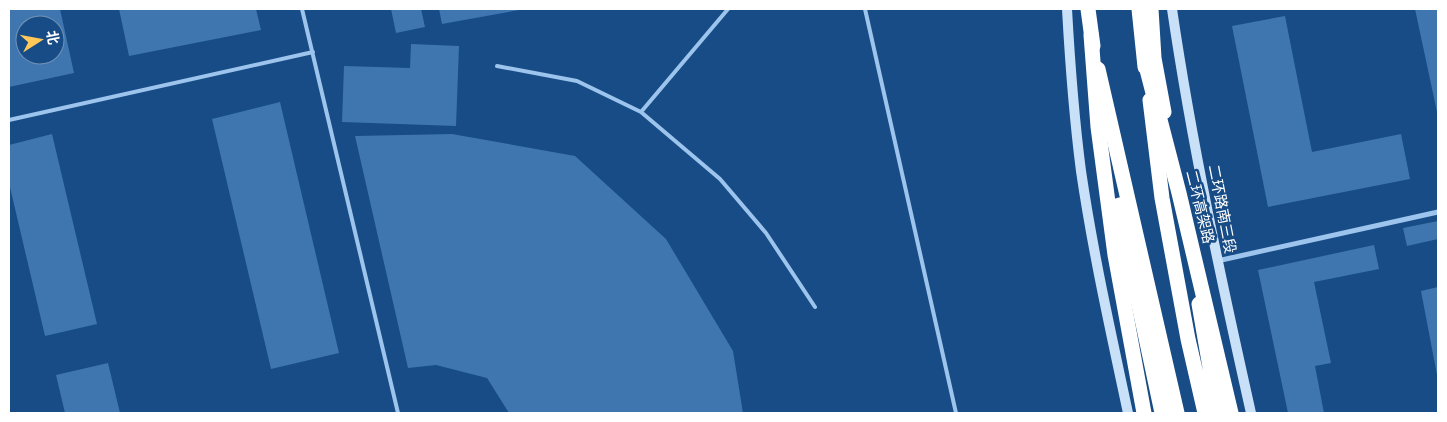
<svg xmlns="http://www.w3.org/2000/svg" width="1447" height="422" viewBox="0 0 1447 422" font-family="'Open Sans','Noto Sans SC',sans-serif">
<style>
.building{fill:#3f76b0;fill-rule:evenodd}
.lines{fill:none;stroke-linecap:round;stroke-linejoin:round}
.lane{stroke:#9cc4ed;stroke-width:4}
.street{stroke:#9cc4ed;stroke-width:5}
.secondary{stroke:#c9e0f9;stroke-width:10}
.highway{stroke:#fff;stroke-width:15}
.highway-bridge{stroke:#fff;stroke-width:15}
.labels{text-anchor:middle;stroke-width:5;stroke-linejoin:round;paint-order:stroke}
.street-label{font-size:15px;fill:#fff;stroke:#174c86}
</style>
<rect width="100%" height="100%" fill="#174c86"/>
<!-- building -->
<path class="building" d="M 9,9 L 60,9 L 74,73 L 9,87 ZM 25,25 L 55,25 L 55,55 L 25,55 Z
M 119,9 L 256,9 L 261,30 L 129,56 Z
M 391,9 L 421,9 L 425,27 L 396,33 Z
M 439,9 L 519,9 L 519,10 L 442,24 Z
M 1415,9 L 1438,9 L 1438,112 L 1437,112 Z
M 1285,16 L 1312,152 L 1401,134 L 1410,179 L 1268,207 L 1232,26 Z
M 411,44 L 459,46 L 456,126 L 342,122 L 344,66 L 410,68 Z
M 280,102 L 339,353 L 271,369 L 212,119 Z
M 52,134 L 97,324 L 45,336 L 9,183 L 9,145 Z
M 452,134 L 575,156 L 666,239 L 733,351 L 743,413 L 509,413 L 487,378 L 436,365 L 408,368 L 355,136 Z
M 1438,221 L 1438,239 L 1407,246 L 1403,228 Z
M 1374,245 L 1379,269 L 1314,282 L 1331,363 L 1315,366 L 1324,413 L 1288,413 L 1258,270 Z
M 1438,287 L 1438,375 L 1437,375 L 1421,291 Z
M 108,363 L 120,413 L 65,413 L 56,375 Z"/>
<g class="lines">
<!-- lane -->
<path class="lane" d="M 302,9 L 398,413
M 728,9 L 641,112 L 720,179 L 766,233 L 815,307
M 865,9 L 956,413
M 497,66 L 577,81 L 641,112
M 9,120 L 313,52"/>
<!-- street -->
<path class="street" d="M 1217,261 L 1438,212"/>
<!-- secondary -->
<path class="secondary" d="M 1067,9 C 1070,63 1074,117 1081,171 C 1093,253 1111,333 1128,413
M 1172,9 C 1192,145 1221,279 1251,413"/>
<!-- highway -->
<path class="highway" d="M 1088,9 L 1093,46
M 1139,9 L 1145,67
M 1151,9 L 1154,58 L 1164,112
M 1098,69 L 1177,413
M 1150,100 L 1162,198 L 1188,339 L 1205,413
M 1119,205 L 1129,258 L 1162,413
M 1199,304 L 1211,373 L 1220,413"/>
<!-- highway-bridge -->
<path class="highway-bridge" d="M 1091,35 L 1098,127 L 1115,255 L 1144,413
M 1145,62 L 1179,193 L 1231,413"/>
</g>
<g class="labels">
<!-- street labels -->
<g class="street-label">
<text transform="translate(1200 207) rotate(76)" y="5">二环高架路</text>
<text transform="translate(1222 209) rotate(79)" y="5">二环路南三段</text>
</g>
</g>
<!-- border -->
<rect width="1447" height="422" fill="none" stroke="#ffffff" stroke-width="20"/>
<!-- north arrow -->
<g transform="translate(40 40) rotate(79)"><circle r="24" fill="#174c86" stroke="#7494b6"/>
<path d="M0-4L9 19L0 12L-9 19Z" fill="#ffc859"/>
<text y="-8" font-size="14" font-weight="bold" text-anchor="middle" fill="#ffffff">北</text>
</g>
</svg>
